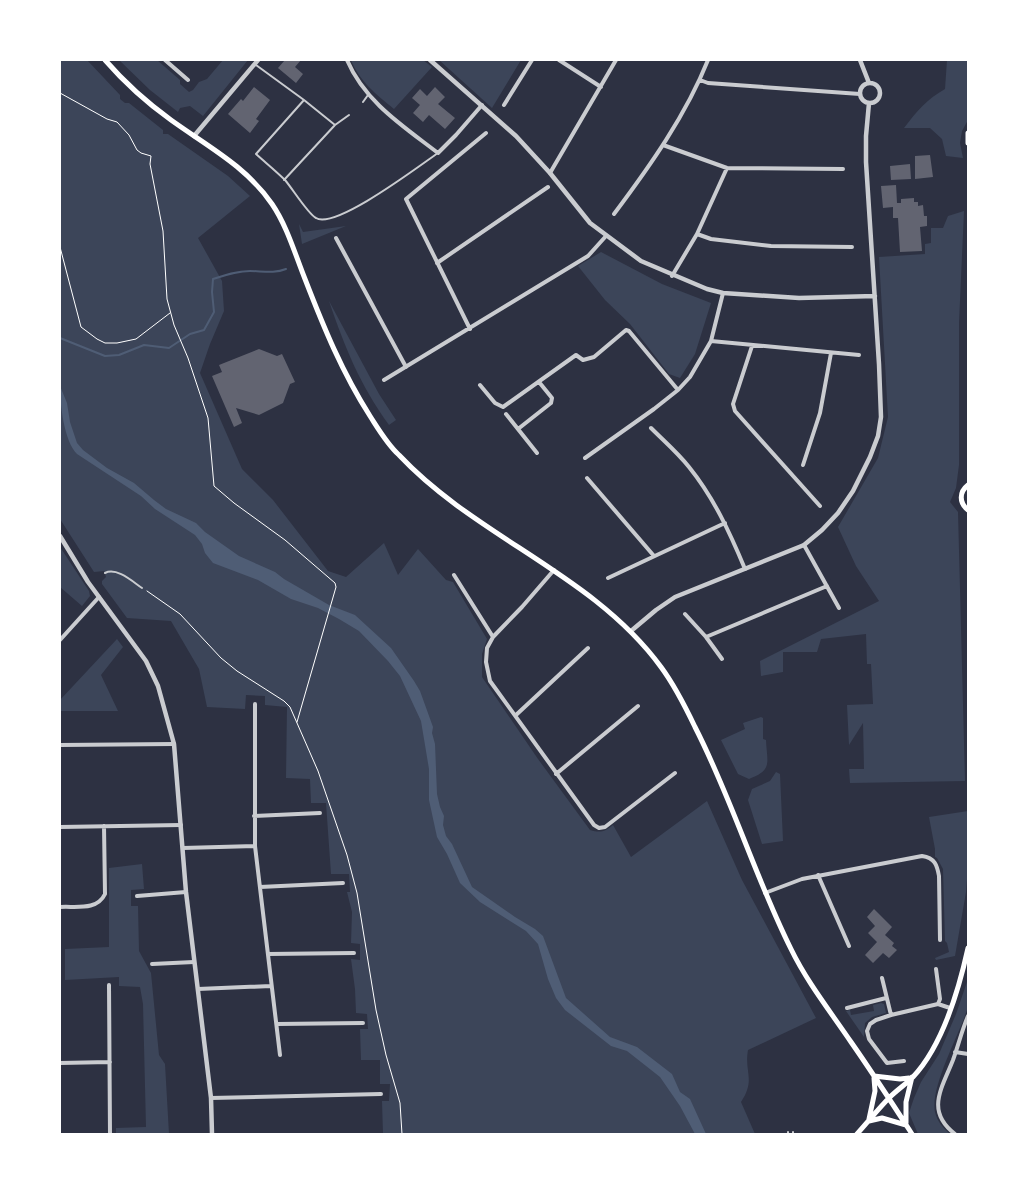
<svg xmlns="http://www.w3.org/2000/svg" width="1028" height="1194" viewBox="0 0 1028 1194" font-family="'PT Sans Narrow',sans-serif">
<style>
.green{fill:#3c4559}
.water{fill:#4f5d75}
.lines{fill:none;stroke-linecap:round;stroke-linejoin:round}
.stream{stroke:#4f5d75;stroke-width:2}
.building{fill:#626471}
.path{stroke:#fff;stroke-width:1}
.service{stroke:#caccd0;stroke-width:2}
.minor{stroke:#caccd0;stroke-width:4}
.tertiary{stroke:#caccd0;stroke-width:4.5}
.secondary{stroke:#fff;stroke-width:5}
</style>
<rect width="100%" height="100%" fill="#2d3142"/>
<!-- green -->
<path class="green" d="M 60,60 L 87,60 L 120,95 L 120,99 L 125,103 L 129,103 L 163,130 L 163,134 L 168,134 L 228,176 L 250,196 L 198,238 L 222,281 L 224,311 L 210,344 L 200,373 L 242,469 L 273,500 L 328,571 L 346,577 L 384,543 L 398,575 L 418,549 L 446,580 L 453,582 L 487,639 L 482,654 L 482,677 L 538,759 L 590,830 C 600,833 605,832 613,825 L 631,857 L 707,801 L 742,880 L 816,1018 L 748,1050 C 744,1073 756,1079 741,1102 L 755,1134 L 383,1134 L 382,1101 L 389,1101 L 390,1084 L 380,1084 L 380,1060 L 361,1060 L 360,1029 L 368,1029 L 367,1014 L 356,1013 L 355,989 L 351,959 L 360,960 L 360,944 L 351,943 L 352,912 L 347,892 L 350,892 L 349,874 L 331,874 L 326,803 L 311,803 L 310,779 L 286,778 L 287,707 L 265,705 L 265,696 L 246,695 L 245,709 L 207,707 L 199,669 L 171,621 L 127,618 L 102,584 L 102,581 L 106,577 L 104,571 L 94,572 L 60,519 Z
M 119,60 L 157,60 L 180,80 L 180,84 L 189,92 L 193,90 L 199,82 L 207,79 L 223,60 L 248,60 L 203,116 L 190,106 L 180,108 L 178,112 L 150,90 Z
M 351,60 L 423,60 L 432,67 L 394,109 C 377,95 359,81 351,60 Z
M 439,60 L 521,60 L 492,108 Z
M 947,60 L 968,60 L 968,120 L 962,131 L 960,143 L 963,158 L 946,156 L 942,139 L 930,128 L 904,128 C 916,112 927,99 945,89 Z
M 964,211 L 959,323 L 959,465 L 956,488 L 950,502 L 958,512 L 965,781 L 850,783 L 849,769 L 864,769 L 863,723 L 849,745 L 847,705 L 873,704 L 871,664 L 867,664 L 866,634 L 821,639 L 817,652 L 783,652 L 783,672 L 761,676 L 760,661 L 879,601 L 856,566 L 838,527 L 878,458 L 888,417 L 879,257 L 925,254 L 925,244 L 931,243 L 931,228 L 943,228 L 948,216 Z
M 299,224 L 303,232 L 346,226 L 302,244 Z
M 601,252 L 662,284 L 711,303 L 695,354 L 680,378 L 669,374 L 630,324 L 605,300 L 578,266 Z
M 329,301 L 379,394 L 396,420 L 389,425 C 360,385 345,348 329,301 Z
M 60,547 L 89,591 L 90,596 L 82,606 L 60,587 Z
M 117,639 L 123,647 L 101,675 L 118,711 L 60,711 L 60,700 Z
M 761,717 L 763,718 L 763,739 L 766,740 C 767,763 773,770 749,779 L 738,774 L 721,740 L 745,729 L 743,723 Z
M 776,772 L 780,774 L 783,841 L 762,844 L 748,800 L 752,789 L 770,781 Z
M 968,811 L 968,867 L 966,892 L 955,956 L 936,960 L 935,958 L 949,952 L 947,943 L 945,941 L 943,869 L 937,858 L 935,857 L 935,849 L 929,817 Z
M 142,864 L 144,889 L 131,890 L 131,906 L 138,906 L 139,951 L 151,973 L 159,1055 L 165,1064 L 169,1134 L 116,1134 L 116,1128 L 146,1127 L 143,1004 L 140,987 L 119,986 L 119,977 L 65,980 L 65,949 L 109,947 L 109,868 Z
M 968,979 C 968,989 970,1001 967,1010 C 959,1035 930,1087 935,1112 C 937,1121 943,1128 950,1134 L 918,1134 L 909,1113 L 914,1098 L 921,1082 L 939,1054 L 956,1014 Z
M 881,1003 L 884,1004 L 886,1013 L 872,1017 L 865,1023 L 864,1037 L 846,1011 L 850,1010 L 851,1015 L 874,1011 L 873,1005 Z"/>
<!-- water -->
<path class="water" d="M 60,386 L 67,403 L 70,422 L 77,443 L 83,450 L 107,468 L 134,483 L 154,500 L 166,509 L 196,523 L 205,532 L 239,556 L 275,572 L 284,579 L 329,605 L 355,615 L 391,648 L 414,681 L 420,691 L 433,727 L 432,733 L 435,744 L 437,794 L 440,807 L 444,816 L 443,825 L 446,836 L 452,844 L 472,887 L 515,917 L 535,929 L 543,936 L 566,998 L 610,1037 L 637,1047 L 672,1074 L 680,1092 L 690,1099 L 706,1134 L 695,1134 L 680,1106 L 660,1077 L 627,1051 L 611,1046 L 565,1010 L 556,998 L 548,979 L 538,944 L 526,931 L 480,902 L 460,883 L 447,854 L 437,837 L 429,800 L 429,769 L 421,721 L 400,676 L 388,661 L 359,631 L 339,619 L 318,608 L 291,599 L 258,580 L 213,563 L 205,553 L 202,544 L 195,535 L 155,509 L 141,496 L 77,454 C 64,441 60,404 60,386 Z"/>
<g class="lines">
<!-- stream -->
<path class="stream" d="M 60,338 L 105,356 L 119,355 L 144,345 L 169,348 L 190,334 L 204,330 L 214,312 L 212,292 L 213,279 C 225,275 237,271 250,271 C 262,271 274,274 286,269"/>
</g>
<!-- building -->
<path class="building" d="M 285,60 L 301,60 L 295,67 L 303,74 L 296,83 L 278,68 Z
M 254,87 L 270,100 L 256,119 L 259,121 L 250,133 L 228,114 L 241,99 L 243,101 Z
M 435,87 L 445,97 L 438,104 L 455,118 L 445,129 L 429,115 L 423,122 L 413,113 L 420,105 L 412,98 L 420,89 L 427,96 Z
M 930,155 L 933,177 L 915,179 L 915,156 Z
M 910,164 L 911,179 L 891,180 L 890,166 Z
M 896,185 L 897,203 L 901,203 L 901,199 L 914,198 L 914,202 L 918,202 L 918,206 L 923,205 L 924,216 L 927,216 L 927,226 L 920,227 L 922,251 L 900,252 L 898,218 L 893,218 L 893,207 L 883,208 L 881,186 Z
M 259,349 L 277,356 L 282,354 L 295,382 L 290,384 L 283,403 L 259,415 L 236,408 L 242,423 L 234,427 L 212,376 L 222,372 L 219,365 Z
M 874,909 L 892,927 L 885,935 L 894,943 L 892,946 L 897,950 L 889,958 L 883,953 L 873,963 L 865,955 L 877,942 L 868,933 L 875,926 L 867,917 Z"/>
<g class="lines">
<!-- path -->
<path class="path" d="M 60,93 L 107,119 L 117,122 L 129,135 L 137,150 L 141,153 L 151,156 L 150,164 L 163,231 L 167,299 L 174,325 L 188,358 L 208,418 L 214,486 L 234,503 L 285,540 L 335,583 L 336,587 L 297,722
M 60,247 L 81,327 L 97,339 L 105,343 L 117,343 L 136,339 L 170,313
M 147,591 L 180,614 L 221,658 L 237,671 L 284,701 L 290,707 L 318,771 L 347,855 L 357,893 L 376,1010 L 386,1055 L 400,1103 L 402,1134"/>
<!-- service -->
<path class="service" d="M 256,65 L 304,100
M 363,102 L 368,95
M 335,125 L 349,115
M 284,180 L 335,125 L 304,100 L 256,154 C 266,163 276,171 285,180 C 292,188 308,214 316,218 C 335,230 419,166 438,153
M 105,573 C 117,567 133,582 142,588
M 788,1132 L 788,1134
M 793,1134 L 793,1132"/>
<!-- minor -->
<path class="minor" d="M 165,60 L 188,80
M 347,60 C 365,102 403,126 438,153 L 456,135 L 482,105
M 559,60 L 601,87
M 700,80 L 708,83 L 860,94
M 504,105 L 532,60
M 663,145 L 727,168 L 843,169
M 550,173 L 616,60
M 614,214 C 650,166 686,115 708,60
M 697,234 L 711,239 L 771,246 L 852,247
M 336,238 L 406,367
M 437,263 L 548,187
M 672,276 L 697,234 L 727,168
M 470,329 L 406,199 L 486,133
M 711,341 L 859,355
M 752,346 L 733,404 L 735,411 L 820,506
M 384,380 L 588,256 L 606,236
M 480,385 L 495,403 L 503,407 L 576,355 L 583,360 L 594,357 L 626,330 L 629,331 L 678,390
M 506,414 L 537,453
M 651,428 C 664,441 678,453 689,467 C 714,498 730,533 745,569
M 518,429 L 551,403 L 552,398 L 539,382
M 585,458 L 654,409 L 678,390 L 690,377 L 711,341 L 723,293
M 803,465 L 820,413 L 831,353
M 587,478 L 654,556
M 804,545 L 839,608
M 554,570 L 522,607 L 493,637 L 487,648 L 486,662 L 490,681 L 594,825 L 599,828 L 605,827 L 675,773
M 454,575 L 493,637
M 608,578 L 725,523
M 685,614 L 706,637 L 722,659
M 706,637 L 827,586
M 60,640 L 99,597
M 255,704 L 255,846 L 280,1055
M 516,715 L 588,648
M 60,745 L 174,744
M 556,774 L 638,706
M 254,816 L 320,813
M 60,827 L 181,825
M 183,848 L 255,846
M 818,875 L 849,946
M 260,887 L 343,883
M 765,893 L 802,879 L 922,856 C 935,858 937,865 939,876 L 940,940
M 137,896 L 186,892
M 60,907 C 76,906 97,911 105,894 L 104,826
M 268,954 L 354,953
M 152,964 L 194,962
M 936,969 L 940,999 L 938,1004
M 882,978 L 891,1015
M 109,985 L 110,1134
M 198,989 L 271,986
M 847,1008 L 886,998
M 277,1024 L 363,1023
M 955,1052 L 968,1054
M 904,1061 L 887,1063 L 869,1039 L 867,1031 L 870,1024 L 876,1020 L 891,1015 L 938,1004 L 950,1008
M 60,1063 L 110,1062
M 211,1098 L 381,1094
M 955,1134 C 925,1111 942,1088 953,1060 C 958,1046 962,1030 968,1016"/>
<!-- tertiary -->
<path class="tertiary" d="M 430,60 L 516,136 L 550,173 L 590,223 L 641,261 L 707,289 L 723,293 L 799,298 L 875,296
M 860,60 L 869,83
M860 93a10 10 0 1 1 20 0a10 10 0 1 1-20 0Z
M 194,136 L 258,60
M 60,536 L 88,582 L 146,661 L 158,686 L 174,744 L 186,892 L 211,1098 L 212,1134
M 631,631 L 656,610 L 675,597 L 804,545 L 822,530 L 838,513 L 853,491 L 870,457 L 878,436 L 881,417 L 879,364 L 866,162 L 866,136 L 869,103"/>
<!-- secondary -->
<path class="secondary" d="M 105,60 C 125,83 146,102 171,120 C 207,146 246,166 272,204 C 287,226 295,254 305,279 C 324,328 342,372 370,416 C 379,430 387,444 399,455 C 477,538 593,574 661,667 C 675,686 685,706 695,727 C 732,799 755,877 791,949 C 807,982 830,1011 851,1042 C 872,1072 892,1103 912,1134
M 968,133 L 968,143
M 968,485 C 959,492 959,503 968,510
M 874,1076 L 900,1079 L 909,1078
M 869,1119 L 875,1091 L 874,1078
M 869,1121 L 882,1118 L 906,1125
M 906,1123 L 906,1102 L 912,1077
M 857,1134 C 868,1122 878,1109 890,1097 C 897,1090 906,1084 913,1077 C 942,1046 959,989 968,948"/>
</g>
<!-- border -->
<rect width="1028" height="1194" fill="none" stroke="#ffffff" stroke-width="122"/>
</svg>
